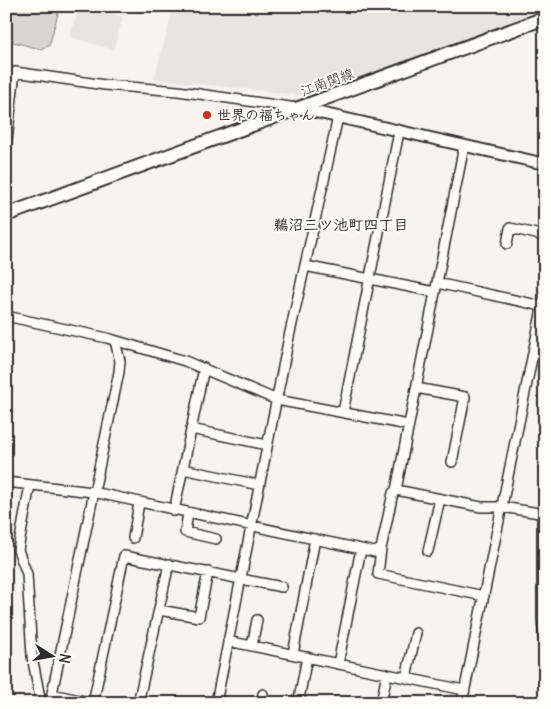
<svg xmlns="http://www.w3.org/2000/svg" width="551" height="709" viewBox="0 0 551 709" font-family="Delius,'Klee One',sans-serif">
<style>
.built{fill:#e6e5e0}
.green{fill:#d7d6d2;stroke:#81807e}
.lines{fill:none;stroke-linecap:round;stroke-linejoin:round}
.minor-casing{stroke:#2b2b2b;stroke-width:12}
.tertiary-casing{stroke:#2b2b2b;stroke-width:14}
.primary-casing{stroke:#2b2b2b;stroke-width:16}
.minor{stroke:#fdfcf7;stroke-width:9}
.tertiary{stroke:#fdfcf7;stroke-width:10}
.primary{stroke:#fdfcf7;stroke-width:12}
.poi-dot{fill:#c8321e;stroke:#fdfcf7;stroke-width:2}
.labels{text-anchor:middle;stroke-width:4;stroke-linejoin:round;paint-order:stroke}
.street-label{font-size:14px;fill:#2b2b2b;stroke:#fdfcf7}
.poi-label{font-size:14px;font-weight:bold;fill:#2b2b2b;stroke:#fdfcf7;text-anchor:start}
.neighbourhood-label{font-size:15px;font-weight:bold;fill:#2b2b2b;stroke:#fdfcf7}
</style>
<rect width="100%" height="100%" fill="#f5f4ef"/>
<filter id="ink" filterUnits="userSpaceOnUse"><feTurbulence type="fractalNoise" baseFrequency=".02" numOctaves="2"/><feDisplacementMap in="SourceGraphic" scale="10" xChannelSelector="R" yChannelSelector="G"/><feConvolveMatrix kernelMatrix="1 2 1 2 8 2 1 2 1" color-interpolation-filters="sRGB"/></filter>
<g filter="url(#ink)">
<!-- built -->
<path class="built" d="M 79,6 L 123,17 L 114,50 L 70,37 Z
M 174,6 L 545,6 L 545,12 L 309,96 L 154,79 Z"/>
<!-- green -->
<path class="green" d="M 6,6 L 60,6 L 49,46 L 40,49 L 6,40 Z"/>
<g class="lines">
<!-- minor casing -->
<g class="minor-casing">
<path id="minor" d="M 6,148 L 15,72 L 105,85 L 178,91 L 297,108
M 507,244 L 510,228 L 545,236
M 305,266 L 435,292
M 437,283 L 542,306
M 6,316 L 107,338 L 185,361 L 277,400 L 408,425
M 416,388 L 465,397 L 452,462
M 343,412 L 399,132
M 191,429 L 267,445
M 183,469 L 259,485
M 6,482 L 93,492 L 375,552 L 381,549 L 393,493 L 396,490 L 464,146
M 30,485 L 18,550 L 27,574 L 32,656 L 41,703
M 396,490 L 481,507 L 502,507 L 545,514
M 174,511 L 204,368
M 188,513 L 185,532 L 216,539
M 542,514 L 542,618 L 545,652
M 133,538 L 139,503
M 381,549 L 378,574 L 484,596
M 428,551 L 440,499
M 159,610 L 199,617 L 208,572
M 228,641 L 464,690
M 252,646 L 257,620
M 293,654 L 315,539
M 338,664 L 361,549
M 406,678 L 416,633
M 52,694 L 93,703
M 50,703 L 119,372 L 120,361 L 115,341
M 93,703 L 124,556 L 282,587
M 138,703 L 169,564
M 216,703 L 289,337 L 338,117
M 261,703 L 263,694
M 304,703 L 299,699 L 307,657
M 381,703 L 387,674
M 462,703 L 545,294"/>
</g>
<!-- tertiary casing -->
<g class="tertiary-casing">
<path id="tertiary" d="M 298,108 L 545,164"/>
</g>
<!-- primary casing -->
<g class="primary-casing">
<path id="primary" d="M 6,215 L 545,18"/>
</g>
<!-- minor -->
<use href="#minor" class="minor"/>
<!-- tertiary -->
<use href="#tertiary" class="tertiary"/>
<!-- primary -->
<use href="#primary" class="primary"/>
</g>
</g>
<!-- markers -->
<circle class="poi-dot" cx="207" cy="115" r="5"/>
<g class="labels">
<!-- street labels -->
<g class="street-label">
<text transform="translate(327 82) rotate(-20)" y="5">江南関線</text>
</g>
<!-- poi labels -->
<g class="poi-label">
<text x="217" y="120">世界の福ちゃん</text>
</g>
<!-- neighbourhood labels -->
<g class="neighbourhood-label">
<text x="341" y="230">鵜沼三ツ池町四丁目</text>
</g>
</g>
<!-- margin -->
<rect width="551" height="709" fill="none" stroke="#fdfcf7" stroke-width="25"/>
<rect x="12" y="12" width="526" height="684" fill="none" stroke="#2b2b2b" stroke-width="2" filter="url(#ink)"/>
<!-- north arrow -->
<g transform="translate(52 656) rotate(101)" stroke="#fdfcf7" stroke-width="4" paint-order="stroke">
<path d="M0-4L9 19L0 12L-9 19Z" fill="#2b2b2b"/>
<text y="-8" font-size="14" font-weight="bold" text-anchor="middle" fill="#2b2b2b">N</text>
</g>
</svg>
